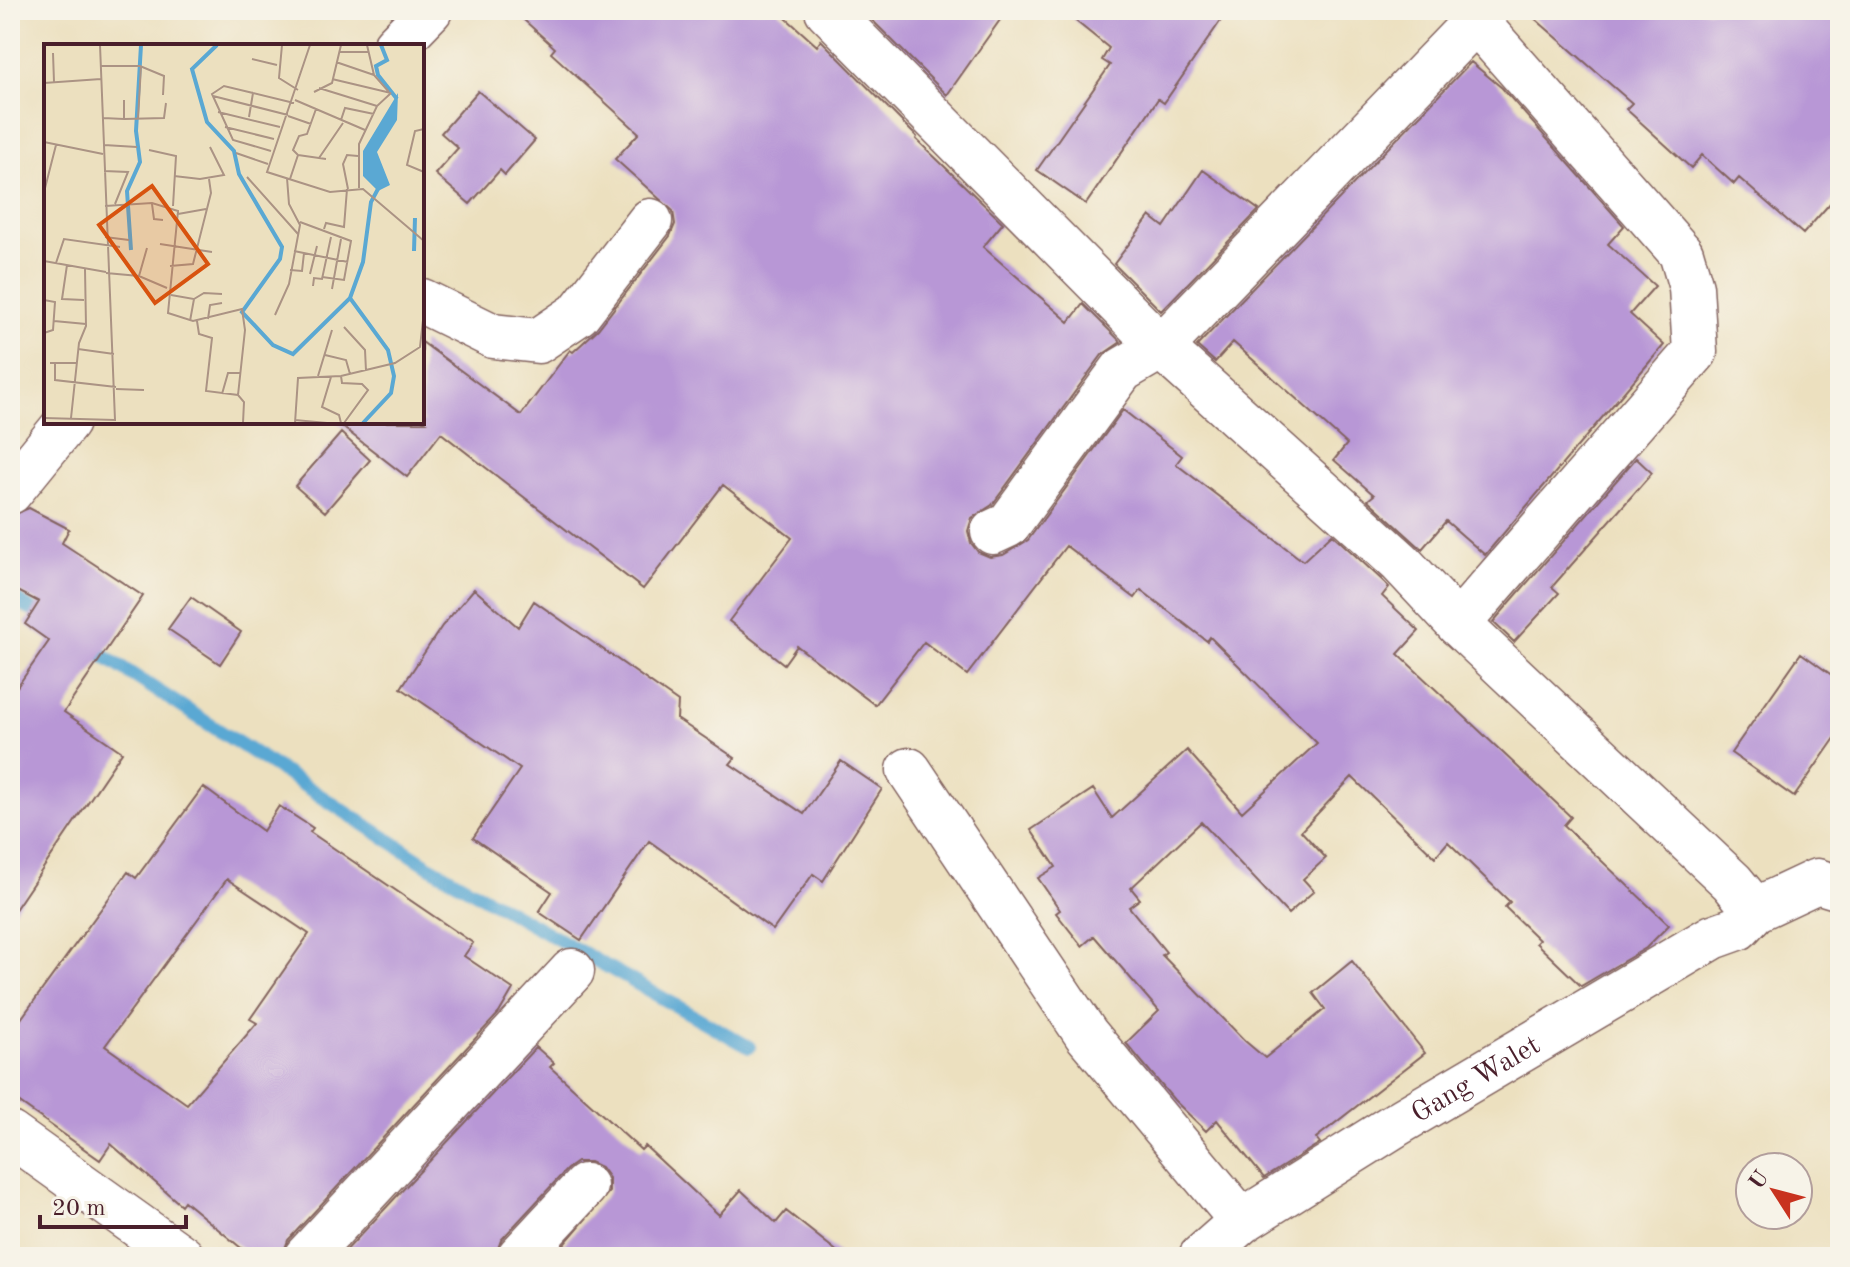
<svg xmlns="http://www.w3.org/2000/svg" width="1850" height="1267" viewBox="0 0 1850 1267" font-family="'Old Standard TT',serif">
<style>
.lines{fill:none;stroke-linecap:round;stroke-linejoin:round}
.stream{stroke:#5aa8d3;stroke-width:14}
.building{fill:#b897d6;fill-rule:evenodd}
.minor-casing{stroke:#83635f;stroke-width:47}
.minor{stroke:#fff;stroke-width:44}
.labels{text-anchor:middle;stroke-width:8;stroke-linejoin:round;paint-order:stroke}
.street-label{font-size:28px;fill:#4a1f2b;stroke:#f7f3e8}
.inset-river{fill:none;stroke:#5aa8d3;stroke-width:4}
.inset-road{fill:none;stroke:#ab9384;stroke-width:2}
.view{fill:#d8530f;fill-opacity:0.15;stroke:#d8530f;stroke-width:4}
.inset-edge{fill:none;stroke:#4a1f2b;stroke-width:4}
</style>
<rect width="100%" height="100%" fill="#f7f3e8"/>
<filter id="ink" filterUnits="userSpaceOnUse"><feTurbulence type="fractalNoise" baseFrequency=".0125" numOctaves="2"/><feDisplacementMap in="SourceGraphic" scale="16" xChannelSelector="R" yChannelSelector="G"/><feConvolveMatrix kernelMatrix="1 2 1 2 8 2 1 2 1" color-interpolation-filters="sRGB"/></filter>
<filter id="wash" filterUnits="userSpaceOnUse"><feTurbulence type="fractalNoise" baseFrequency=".006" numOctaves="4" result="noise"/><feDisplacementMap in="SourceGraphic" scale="32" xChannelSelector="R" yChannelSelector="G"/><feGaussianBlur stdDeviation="1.8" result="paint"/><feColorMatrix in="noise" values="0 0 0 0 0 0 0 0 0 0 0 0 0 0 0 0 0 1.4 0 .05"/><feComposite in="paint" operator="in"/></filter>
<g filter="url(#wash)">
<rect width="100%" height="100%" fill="#ece0bf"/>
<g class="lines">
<!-- stream -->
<path class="stream" d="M 10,596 L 47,619
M 88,646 L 429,866 L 749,1047"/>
</g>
<g id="blocks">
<!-- building -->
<path class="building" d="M 513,10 L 777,10 L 817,46 L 821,40 L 917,137 L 916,139 L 1003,223 L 983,247 L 1069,322 L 1083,304 L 1121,342 L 1102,355 L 992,505 L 972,518 L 968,531 L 971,543 L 978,552 L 990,557 L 1003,555 L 1028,540 L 1123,410 L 1182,456 L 1176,464 L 1303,561 L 1332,534 L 1382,580 L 1389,587 L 1382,596 L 1419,631 L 1398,654 L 1571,817 L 1564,825 L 1669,925 L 1646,948 L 1581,986 L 1536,943 L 1539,940 L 1505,907 L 1510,902 L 1448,842 L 1435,857 L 1352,777 L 1301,831 L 1326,858 L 1303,879 L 1314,891 L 1288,914 L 1201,822 L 1131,888 L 1140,899 L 1129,907 L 1166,952 L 1162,955 L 1245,1041 L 1265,1058 L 1325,1009 L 1313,993 L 1352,961 L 1425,1053 L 1316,1138 L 1320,1143 L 1264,1178 L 1217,1120 L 1206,1131 L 1174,1100 L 1126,1043 L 1159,1011 L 1094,936 L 1082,946 L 1056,913 L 1060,910 L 1038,878 L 1056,867 L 1031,830 L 1093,789 L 1112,818 L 1187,750 L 1242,812 L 1317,743 L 1210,637 L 1207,641 L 1141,590 L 1135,598 L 1066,546 L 967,675 L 924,642 L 875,705 L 797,646 L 784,664 L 729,621 L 792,538 L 723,485 L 643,589 L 441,433 L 407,477 L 336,422 L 426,422 L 422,419 L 422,342 L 521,415 L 570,350 L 573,352 L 598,329 L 670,236 L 675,224 L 673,211 L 615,159 L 639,133 L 551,53 L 555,48 Z
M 862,10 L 1007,10 L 947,95 Z
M 1062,10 L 1228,10 L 1164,103 L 1158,99 L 1086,204 L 1037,170 L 1110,65 L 1102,60 L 1109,48 Z
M 1525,10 L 1840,10 L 1840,192 L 1803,234 L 1739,178 L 1734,184 L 1702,155 L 1691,168 L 1626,109 L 1632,103 Z
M 1471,62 L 1502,88 L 1624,226 L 1608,244 L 1655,286 L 1630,314 L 1664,345 L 1485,555 L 1446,521 L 1422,549 L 1368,500 L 1374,495 L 1334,460 L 1347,444 L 1233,342 L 1215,362 L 1197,346 Z
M 478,91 L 535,140 L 505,175 L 500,170 L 470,204 L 435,174 L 458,148 L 441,133 Z
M 1203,170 L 1259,210 L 1161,311 L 1114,264 L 1150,216 L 1164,227 Z
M 341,433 L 370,460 L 325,512 L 295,486 Z
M 1636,458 L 1652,473 L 1552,587 L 1559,593 L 1514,642 L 1493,622 Z
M 29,508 L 69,529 L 62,543 L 143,596 L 64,712 L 122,752 L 10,917 L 10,697 L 49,641 L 25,624 L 39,602 L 10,587 L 10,516 Z
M 474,589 L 518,627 L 534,601 L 678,702 L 677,719 L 735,758 L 730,764 L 804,814 L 841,761 L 882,789 L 823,881 L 813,874 L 773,930 L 649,841 L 581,940 L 539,912 L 552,892 L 473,838 L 520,769 L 401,688 L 442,626 Z
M 191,597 L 241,632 L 220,664 L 168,629 Z
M 1801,653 L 1840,681 L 1840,731 L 1794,797 L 1731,753 Z
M 203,787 L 263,831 L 279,806 L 313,828 L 310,832 L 473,943 L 464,956 L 513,989 L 499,1013 L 288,1240 L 282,1257 L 252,1257 L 184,1201 L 181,1205 L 111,1144 L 100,1160 L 10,1096 L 10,1034 L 128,872 L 136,878 ZM 227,879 L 309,934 L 250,1019 L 257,1023 L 187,1104 L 105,1046 Z
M 536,1047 L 554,1063 L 550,1067 L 641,1150 L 645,1146 L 719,1215 L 741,1190 L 776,1223 L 786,1211 L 844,1257 L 553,1257 L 609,1192 L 609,1178 L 601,1167 L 590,1162 L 577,1162 L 567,1169 L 501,1240 L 495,1257 L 340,1257 Z"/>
</g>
</g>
<g filter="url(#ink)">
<use href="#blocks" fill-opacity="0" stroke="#83635f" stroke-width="2"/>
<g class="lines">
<!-- minor casing -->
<g class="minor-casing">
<g id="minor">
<path d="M 827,10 L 1161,347 L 1400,562 L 1458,624 L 1732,882 L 1755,910"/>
<path d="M 395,46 L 430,10"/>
<path d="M 422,301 L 493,336 L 538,341 L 578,314 L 650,221"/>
<path d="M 10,492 L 67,422"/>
<path d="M 993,532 L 1008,525 L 1122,370 L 1161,347 L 1486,10"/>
<path d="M 1458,624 L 1695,352 L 1691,287 L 1681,253 L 1466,10"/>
<path d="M 909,770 L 1086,1034 L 1242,1221"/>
<path d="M 10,1134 L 182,1257"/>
<path d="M 306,1257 L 572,971"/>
<path d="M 519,1257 L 585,1186"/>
<path id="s1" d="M 1201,1257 L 1242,1221 L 1395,1125 L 1713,937 L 1738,928 L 1755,910 L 1817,881 L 1840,888"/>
</g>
</g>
<!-- minor -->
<use href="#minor" class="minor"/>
</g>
</g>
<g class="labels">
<!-- street labels -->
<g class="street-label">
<text dy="10" stroke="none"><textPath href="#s1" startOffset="328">Gang Walet</textPath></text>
</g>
</g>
<!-- overview -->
<g transform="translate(44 44)">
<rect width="380" height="380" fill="#ece0bf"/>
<path d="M 354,49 L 353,76 L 333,108 L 346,141 L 334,147 L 319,132 L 319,107 Z" fill="#5aa8d3"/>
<path class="inset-river" d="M 173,1 L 148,25 L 163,78 L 190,107 L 195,130 L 238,203 L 236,215 L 198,268 L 229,301 L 249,310 L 306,254 L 344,306 L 350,332 L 347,349 L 319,379M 337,1 L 343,16 L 332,22 L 334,31 L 353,55M 87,206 L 83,147 L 96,118 L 92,87 L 97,1M 370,207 L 371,174M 306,254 L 319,218 L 327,158 L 335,143"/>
<path class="inset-road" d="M 238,1 L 235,34 L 254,46M 266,1 L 223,128 L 286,148 L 319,145 L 380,197M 323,1 L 330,31 L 345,48M 295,8 L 325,8M 9,9 L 10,38M 208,15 L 233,21M 292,18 L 330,31M 57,22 L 96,22 L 120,32 L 119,51M 288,35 L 347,49M 0,39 L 57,35M 275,44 L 333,62M 270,48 L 288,39 L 297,1M 209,49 L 180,42 L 168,50 L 189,96 L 227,107M 169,52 L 244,71M 251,56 L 321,86M 174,68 L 236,83M 244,72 L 267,80M 205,73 L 209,49 L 250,59M 59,74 L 80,75 L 80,56M 80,75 L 120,74 L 122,59M 94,75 L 97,22M 297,76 L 301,64 L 330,70M 181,83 L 230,95M 380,85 L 371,87 L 363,121 L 380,128M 0,98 L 59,110M 60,101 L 93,103M 105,106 L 132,112 L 129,162M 192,109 L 224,120M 254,111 L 249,106 L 255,92 L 263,90 L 272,65M 254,111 L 282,115M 275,114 L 299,79M 60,127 L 84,128 L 71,160M 130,132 L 156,135 L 180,131 L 166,103M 203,133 L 254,190M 246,135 L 254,111M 315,144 L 315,100 L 333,62 L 347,49M 304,145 L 299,120 L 303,111 L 314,112M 0,148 L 12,101M 108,160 L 110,175 L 119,176M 61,162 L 108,159 L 134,167 L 124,269 L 149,277 L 198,265 L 201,286 L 194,351M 134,170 L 162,165M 256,178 L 307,197 L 300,236 L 278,233M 280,185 L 282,179 L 300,183 L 303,145M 61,193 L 85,196M 116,200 L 168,208M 250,207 L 304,218M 0,217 L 62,228M 12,219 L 20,195 L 76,203M 23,221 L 18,255 L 40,256M 126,222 L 149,220 L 167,149 L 165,135M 246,226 L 258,227 L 260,209M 62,229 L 95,232 L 123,244M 266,230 L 273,202M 95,232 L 103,204M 269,242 L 270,234 L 278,235 L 287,193M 288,245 L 297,195M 127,251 L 150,255 L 146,277M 150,255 L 160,249 L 178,250M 0,256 L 11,258 L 9,286 L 0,289M 231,271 L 245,240 L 256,181 L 245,160 L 243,134M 164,275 L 166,261 L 178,259M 10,277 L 42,280M 153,277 L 155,290 L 168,294 L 162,347 L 194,351 L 200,358 L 199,379M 300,283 L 321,306 L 322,327M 34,305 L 70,310M 281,311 L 302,316 L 306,330M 11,318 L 11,336 L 72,343M 6,319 L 33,319M 274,332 L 288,286M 297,332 L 298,339 L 318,340 L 324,346 L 300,379M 287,333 L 278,363 L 295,371 L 297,379M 72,345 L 100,346M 178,350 L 184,329 L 196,329M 0,374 L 71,376 L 56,1M 27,374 L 35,299 L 42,282 L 41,225M 251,376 L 283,379M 70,379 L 175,379M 251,379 L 254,334 L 297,332 L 351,319 L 376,303 L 380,267"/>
<path class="view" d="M 108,142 L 164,220 L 111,259 L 55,181 Z"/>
<rect width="380" height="380" class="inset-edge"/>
</g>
<!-- margin -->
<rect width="1850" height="1267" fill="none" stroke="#f7f3e8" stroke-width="40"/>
<!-- north arrow -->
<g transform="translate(1774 1191) rotate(306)"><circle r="38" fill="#f7f3e8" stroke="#b29e9c" stroke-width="2"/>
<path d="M0-6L14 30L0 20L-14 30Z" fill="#c8321e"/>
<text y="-12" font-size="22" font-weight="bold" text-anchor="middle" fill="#4a1f2b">U</text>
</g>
<!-- scale -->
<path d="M40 1215v12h146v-12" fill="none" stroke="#4a1f2b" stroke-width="4"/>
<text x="52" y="1215" font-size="24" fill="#4a1f2b" stroke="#f7f3e8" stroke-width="6" paint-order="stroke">20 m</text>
</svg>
